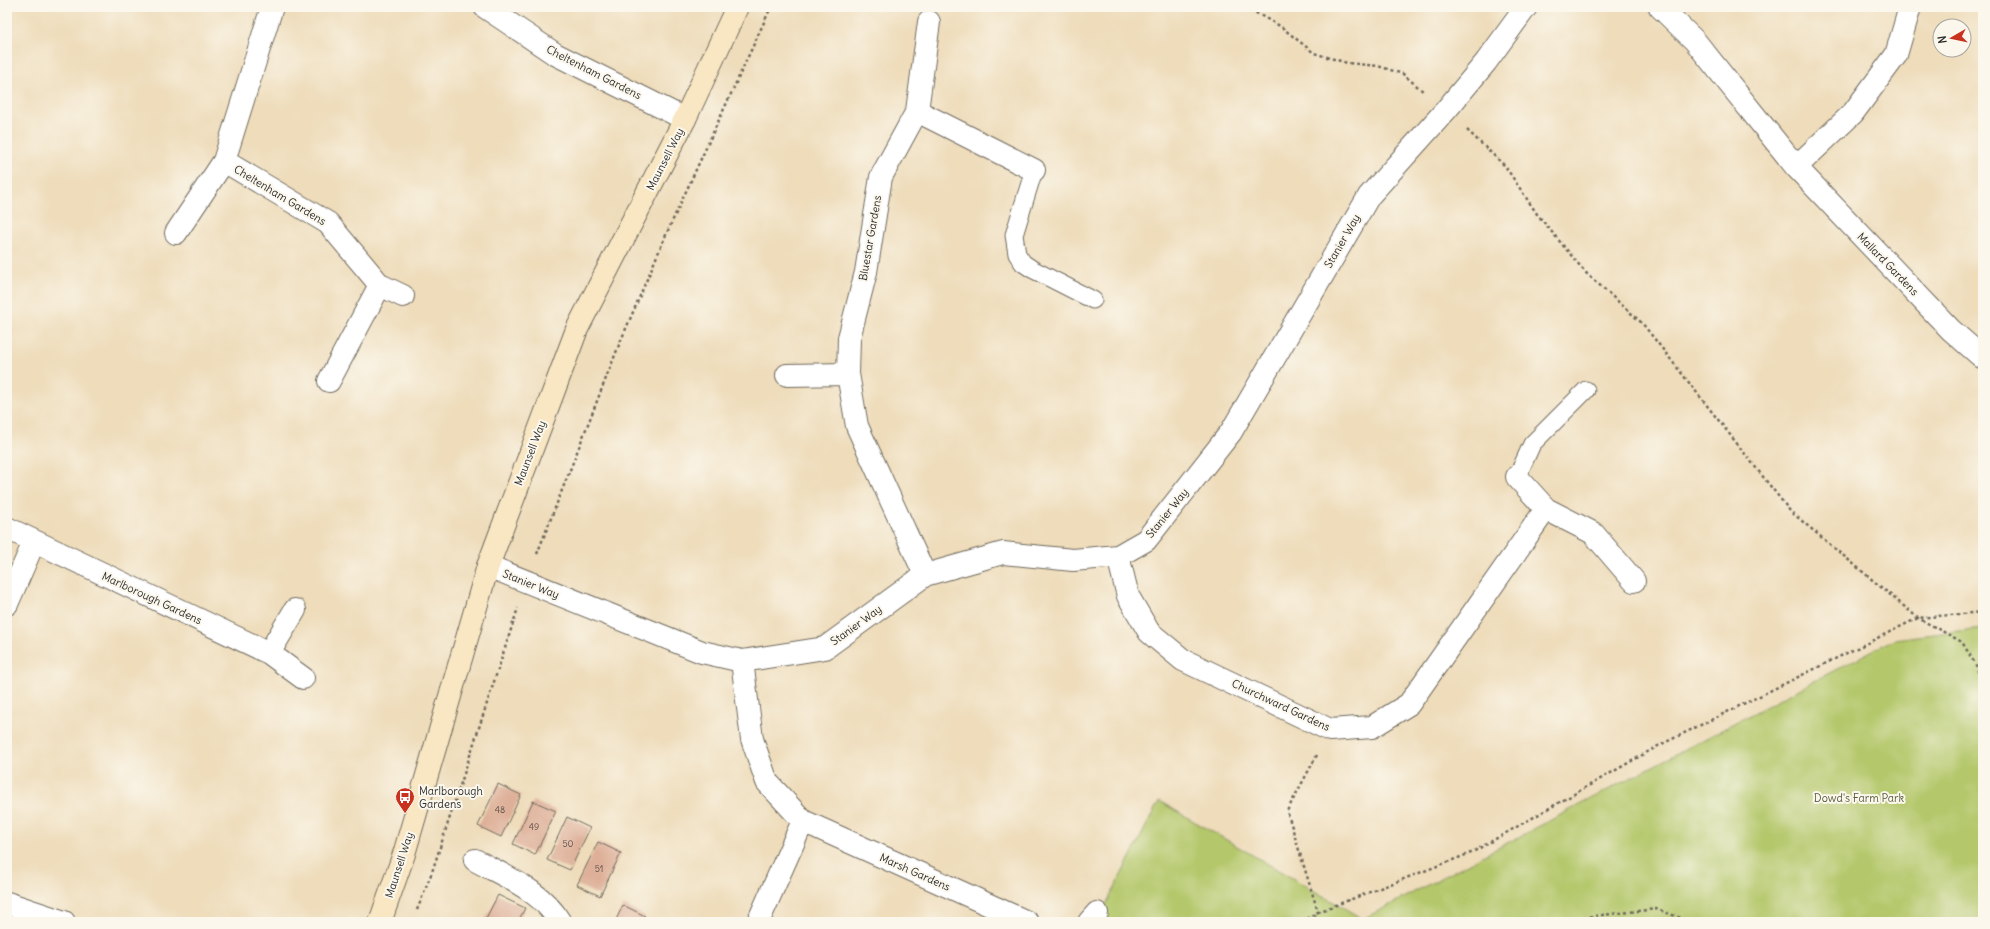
<svg xmlns="http://www.w3.org/2000/svg" width="1990" height="929" viewBox="0 0 1990 929" font-family="Delius,sans-serif">
<style>
.green{fill:#b4c76b;stroke:#70794b}
.building{fill:#deb099}
.lines{fill:none;stroke-linecap:round;stroke-linejoin:round}
.lane-casing{stroke:#6f695d;stroke-width:19}
.street-casing{stroke:#6f695d;stroke-width:24}
.secondary-casing{stroke:#6f695d;stroke-width:24}
.path{stroke:#6f695d;stroke-width:2.5;stroke-dasharray:3 3;stroke-linecap:butt}
.lane{stroke:#fff;stroke-width:17}
.street{stroke:#fff;stroke-width:22}
.secondary{stroke:#f9e7c3;stroke-width:22}
.labels{text-anchor:middle;stroke-width:4;stroke-linejoin:round;paint-order:stroke}
.number-label{font-size:9px;fill:#584c46}
.street-label{font-size:11px;fill:#2b2b2b;stroke:#fbf7ec}
.poi-label{font-size:11px;fill:#2b2b2b;stroke:#fbf7ec;text-anchor:start}
.park-label{font-size:11px;fill:#545a3e;stroke:#fbf7ec}
</style>
<rect width="100%" height="100%" fill="#fbf7ec"/>
<filter id="ink" filterUnits="userSpaceOnUse"><feTurbulence type="fractalNoise" baseFrequency=".025" numOctaves="2"/><feDisplacementMap in="SourceGraphic" scale="8" xChannelSelector="R" yChannelSelector="G"/><feConvolveMatrix kernelMatrix="1 2 1 2 8 2 1 2 1" color-interpolation-filters="sRGB"/></filter>
<filter id="wash" filterUnits="userSpaceOnUse"><feTurbulence type="fractalNoise" baseFrequency=".012" numOctaves="4" result="noise"/><feDisplacementMap in="SourceGraphic" scale="16" xChannelSelector="R" yChannelSelector="G"/><feGaussianBlur stdDeviation="0.9" result="paint"/><feColorMatrix in="noise" values="0 0 0 0 0 0 0 0 0 0 0 0 0 0 0 0 0 1.4 0 .05"/><feComposite in="paint" operator="in"/></filter>
<g filter="url(#wash)">
<rect width="100%" height="100%" fill="#eedcba"/>
<!-- green -->
<path class="green" d="M 1983,628 L 1983,922 L 1097,922 L 1159,801 L 1363,919 L 1894,639 Z"/>
<g id="blocks">
<!-- building -->
<path class="building" d="M 498,784 L 521,795 L 501,837 L 478,826 Z
M 533,801 L 556,811 L 535,855 L 513,844 Z
M 567,817 L 590,828 L 570,870 L 547,860 Z
M 598,842 L 621,853 L 600,896 L 577,885 Z
M 498,895 L 525,908 L 519,920 L 523,922 L 484,922 Z
M 623,905 L 645,916 L 642,922 L 615,922 Z"/>
</g>
</g>
<g filter="url(#ink)">
<use href="#blocks" fill-opacity="0" stroke="#6f695d" stroke-width="1"/>
<g class="lines">
<!-- lane casing -->
<g class="lane-casing">
<path id="lane" d="M 1034,170 L 1014,235 L 1017,254 L 1023,263 L 1032,269 L 1093,300
M 1517,477 L 1532,444 L 1586,390"/>
</g>
<!-- street casing -->
<g class="street-casing">
<path id="street" d="M 485,7 L 555,54 L 685,119
M 1660,7 L 1695,41 L 1796,167 L 1951,330 L 1983,358
M 917,111 L 1034,170
M 224,161 L 328,223 L 380,285 L 403,296
M 1796,167 L 1853,113 L 1896,55 L 1910,7
M 176,233 L 224,161 L 272,7
M 787,375 L 848,374
M 329,381 L 380,285
M 1517,477 L 1546,509 L 1593,533 L 1634,581
M 7,528 L 269,653 L 303,678
M 1118,556 L 1128,596 L 1149,632 L 1183,660 L 1330,730 L 1372,727 L 1409,704 L 1546,509
M 488,566 L 702,652 L 742,661 L 825,648 L 925,575 L 1003,553 L 1073,560 L 1118,556 L 1146,540 L 1231,432 L 1369,196 L 1446,110 L 1486,62 L 1526,7
M 925,575 L 857,426 L 848,374 L 849,338 L 866,272 L 881,177 L 917,111 L 929,22
M 7,604 L 34,542
M 269,653 L 295,610
M 742,661 L 752,739 L 767,782 L 803,821 L 1027,922
M 475,860 C 506,877 542,891 560,922
M 7,903 L 64,922
M 758,922 L 803,821
M 1089,922 L 1097,913"/>
</g>
<!-- secondary casing -->
<g class="secondary-casing">
<path id="secondary" d="M 380,922 L 404,854 L 488,566 L 577,329 L 685,119 L 737,7"/>
</g>
<!-- path -->
<path class="path" d="M 1245,7 L 1280,26 L 1314,53 L 1347,63 L 1378,66 L 1403,74 L 1424,92
M 1467,130 L 1505,166 L 1537,214 L 1585,272 L 1642,323 L 1790,511 L 1918,618 L 1962,642 L 1977,667 L 1983,690
M 537,554 L 619,345 L 665,237 L 771,7
M 417,910 L 432,872 L 518,608
M 1301,922 L 1318,912 L 1287,811 L 1317,755
M 1311,922 L 1318,912 L 1471,853 L 1658,746 L 1918,618 L 1983,612
M 1579,922 L 1585,917 L 1656,909 L 1692,922
M 1983,922 L 1983,915"/>
<!-- lane -->
<use href="#lane" class="lane"/>
<!-- street -->
<use href="#street" class="street"/>
<!-- secondary -->
<use href="#secondary" class="secondary"/>
</g>
</g>
<!-- icons -->
<defs>
<g id="bus-pin" transform="scale(1)"><path d="M0 17L-7.5 6A9.5 9.5 0 1 1 7.5 6Z" fill="#c8321e" stroke="#fbf7ec"/><path d="M-5-6H5V4H4V6H2V4H-2V6H-4V4H-5ZM-3.5-4V0h7V-4ZM-3.5 1.2v1.5H-2V1.2ZM2 1.2v1.5H3.5V1.2Z" fill="#fff"/></g>
</defs>
<g fill-rule="evenodd">
<use href="#bus-pin" x="405" y="797"/>
</g>
<g class="labels">
<!-- number labels -->
<g class="number-label">
<text x="500" y="813">48</text>
<text x="534" y="830">49</text>
<text x="568" y="847">50</text>
<text x="599" y="872">51</text>
</g>
<!-- street labels -->
<g class="street-label">
<text transform="translate(594 72) rotate(27)" y="4">Cheltenham Gardens</text>
<text transform="translate(665 159) rotate(-63)" y="4">Maunsell Way</text>
<text transform="translate(280 195) rotate(31)" y="4">Cheltenham Gardens</text>
<text transform="translate(870 238) rotate(-80)" y="4">Bluestar Gardens</text>
<text transform="translate(1342 241) rotate(-60)" y="4">Stanier Way</text>
<text transform="translate(1888 264) rotate(46)" y="4">Mallard Gardens</text>
<text transform="translate(530 453) rotate(-69)" y="4">Maunsell Way</text>
<text transform="translate(1167 513) rotate(-51)" y="4">Stanier Way</text>
<text transform="translate(531 584) rotate(22)" y="4">Stanier Way</text>
<text transform="translate(152 598) rotate(25)" y="4">Marlborough Gardens</text>
<text transform="translate(856 625) rotate(-36)" y="4">Stanier Way</text>
<text transform="translate(1281 705) rotate(25)" y="4">Churchward Gardens</text>
<text transform="translate(399 865) rotate(-72)" y="4">Maunsell Way</text>
<text transform="translate(915 872) rotate(24)" y="4">Marsh Gardens</text>
</g>
<!-- poi labels -->
<g class="poi-label">
<text x="419" y="795">Marlborough<tspan x="419" dy="13">Gardens</tspan></text>
</g>
<!-- park labels -->
<g class="park-label">
<text x="1859" y="802">Dowd's Farm Park</text>
</g>
</g>
<!-- margin -->
<rect width="1990" height="929" fill="none" stroke="#fbf7ec" stroke-width="24"/>
<!-- north arrow -->
<g transform="translate(1952 38) rotate(261)"><circle r="19" fill="#fbf7ec" stroke="#a8a59f"/>
<path d="M0-3L7 15L0 10L-7 15Z" fill="#c8321e"/>
<text y="-6" font-size="11" font-weight="bold" text-anchor="middle" fill="#2b2b2b">N</text>
</g>
</svg>
